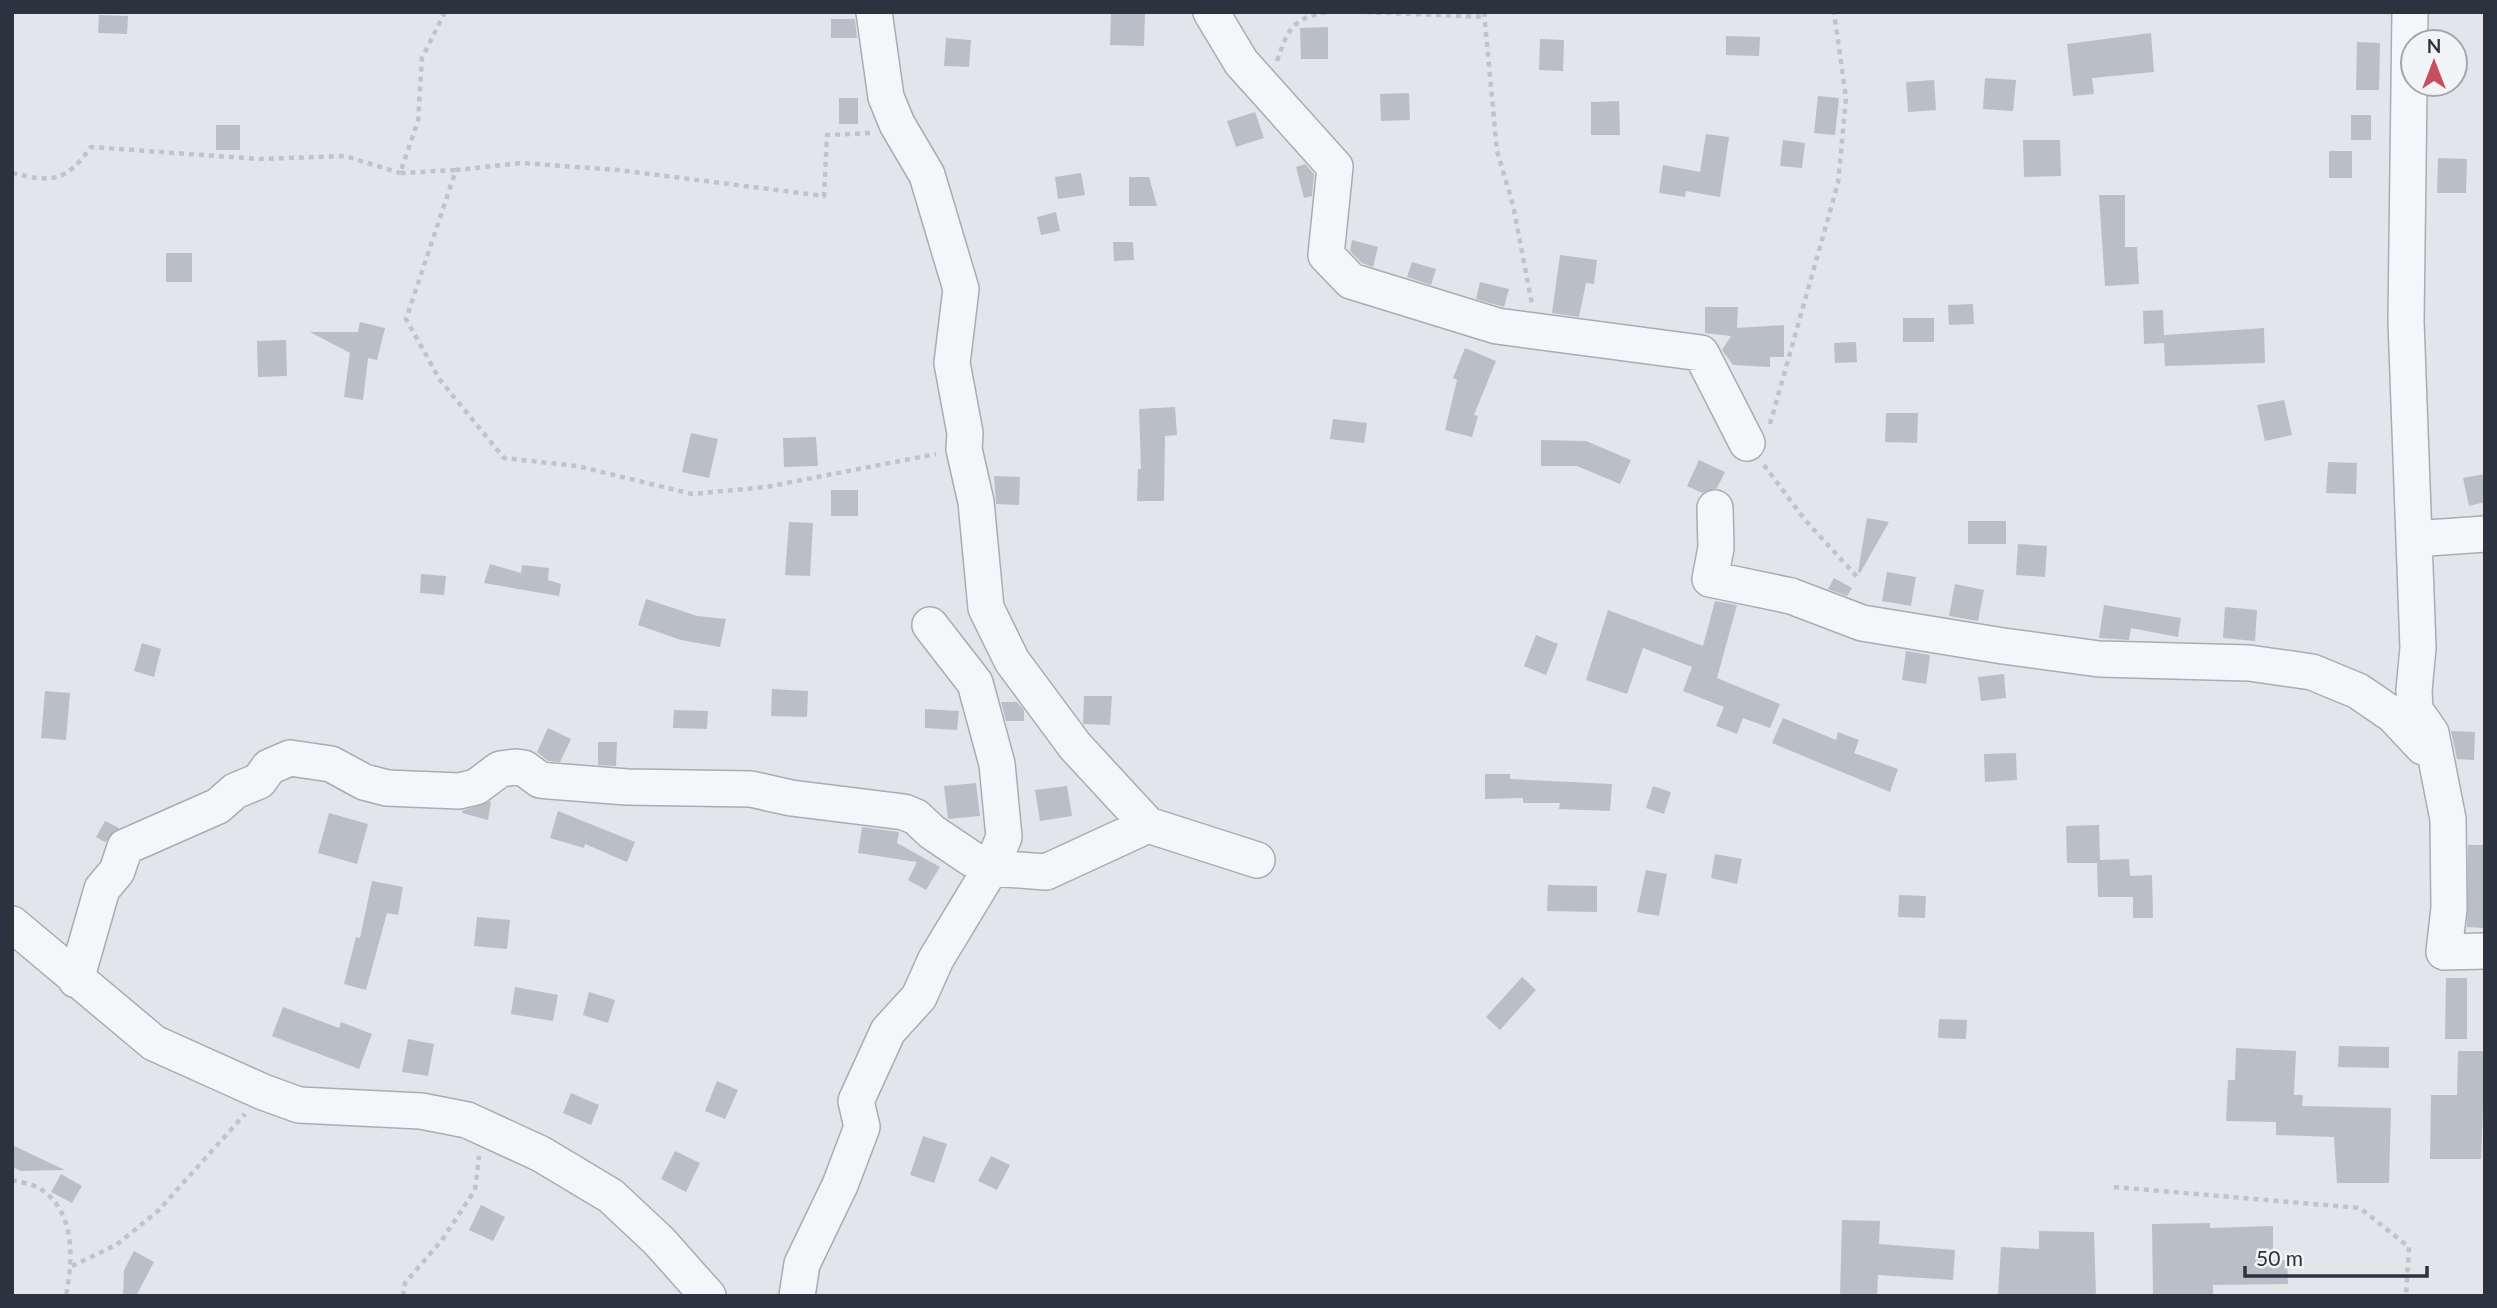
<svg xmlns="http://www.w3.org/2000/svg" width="2497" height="1308" viewBox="0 0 2497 1308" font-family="Lato,sans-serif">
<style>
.building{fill:#babec7}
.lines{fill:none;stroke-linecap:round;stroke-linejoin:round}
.minor-casing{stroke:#a8acb4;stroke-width:38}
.path{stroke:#c0c3c9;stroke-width:4.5;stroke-dasharray:5 5;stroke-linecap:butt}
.minor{stroke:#f5f6f9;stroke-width:35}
</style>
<rect width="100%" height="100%" fill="#e3e5ea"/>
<!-- building -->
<path class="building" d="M 1111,12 L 1145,12 L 1144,46 L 1110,45 Z
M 99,15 L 128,16 L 127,34 L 98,33 Z
M 831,19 L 855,19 L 857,38 L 831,38 Z
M 1328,27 L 1328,59 L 1301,59 L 1300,28 Z
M 2151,33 L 2154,72 L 2092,78 L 2094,94 L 2073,96 L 2067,44 Z
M 1726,36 L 1760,37 L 1759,56 L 1726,55 Z
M 946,38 L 971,40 L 969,67 L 944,66 Z
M 1540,39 L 1564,40 L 1563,71 L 1539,70 Z
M 2357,42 L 2380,43 L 2379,90 L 2356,90 Z
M 1985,78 L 2016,80 L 2013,111 L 1983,109 Z
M 1934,80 L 1936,110 L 1908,112 L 1906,82 Z
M 1409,93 L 1410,120 L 1381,121 L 1380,94 Z
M 1818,96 L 1839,98 L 1835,135 L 1814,133 Z
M 839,98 L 858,98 L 858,124 L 839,124 Z
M 1619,101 L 1620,135 L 1591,135 L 1591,102 Z
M 1255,112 L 1264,138 L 1236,147 L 1227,121 Z
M 2351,115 L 2371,115 L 2371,140 L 2351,140 Z
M 216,125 L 240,125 L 240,150 L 216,150 Z
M 1706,134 L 1729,137 L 1720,197 L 1686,191 L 1685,197 L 1659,193 L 1663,165 L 1700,172 Z
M 1783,140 L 1805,143 L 1802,168 L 1780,166 Z
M 2023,140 L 2060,140 L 2061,176 L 2024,177 Z
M 2329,151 L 2352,151 L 2352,178 L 2329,178 Z
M 2438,158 L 2467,159 L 2466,193 L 2437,193 Z
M 1305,164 L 1314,174 L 1312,196 L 1304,198 L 1296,167 Z
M 1081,173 L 1085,195 L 1058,199 L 1055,177 Z
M 1129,177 L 1149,177 L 1157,206 L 1129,206 Z
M 2099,195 L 2125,195 L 2125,247 L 2137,247 L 2139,284 L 2105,286 Z
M 1056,212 L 1060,231 L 1041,235 L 1037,217 Z
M 1352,240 L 1378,247 L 1373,267 L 1362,263 L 1350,251 Z
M 1113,242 L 1133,242 L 1134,260 L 1114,261 Z
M 166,253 L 192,253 L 192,282 L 166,282 Z
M 1560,255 L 1597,260 L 1594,284 L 1586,283 L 1579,317 L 1552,313 Z
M 1412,262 L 1436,269 L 1431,285 L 1407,277 Z
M 1480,282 L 1509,289 L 1504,307 L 1476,299 Z
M 1973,304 L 1974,324 L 1949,325 L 1948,305 Z
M 1705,307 L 1738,307 L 1737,328 L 1784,325 L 1784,357 L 1770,357 L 1770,367 L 1733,365 L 1722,350 L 1731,336 L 1705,333 Z
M 2163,310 L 2164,335 L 2264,328 L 2265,363 L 2165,366 L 2164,343 L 2144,344 L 2143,311 Z
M 1903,318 L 1934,318 L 1934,342 L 1903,342 Z
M 360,322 L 385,328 L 377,360 L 368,358 L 363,400 L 344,397 L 350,353 L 310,332 L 358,332 Z
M 286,340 L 287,376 L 258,377 L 257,341 Z
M 1856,342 L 1857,362 L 1835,363 L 1834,343 Z
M 1465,348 L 1496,361 L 1474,415 L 1478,416 L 1472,437 L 1445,430 L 1457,380 L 1453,378 Z
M 2284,400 L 2292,435 L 2265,441 L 2257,405 Z
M 1175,407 L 1177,435 L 1165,436 L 1164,501 L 1137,501 L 1138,469 L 1141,469 L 1139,409 Z
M 1886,413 L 1918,413 L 1917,443 L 1885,442 Z
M 1333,419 L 1367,423 L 1364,443 L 1330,439 Z
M 691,433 L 718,439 L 709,478 L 682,472 Z
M 816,437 L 818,466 L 784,467 L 783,438 Z
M 1541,440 L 1586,441 L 1631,460 L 1620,484 L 1577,466 L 1541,466 Z
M 1699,460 L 1725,472 L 1717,488 L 1702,493 L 1687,486 Z
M 2328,462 L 2357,463 L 2356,494 L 2326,493 Z
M 2485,474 L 2485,502 L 2469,506 L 2463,478 Z
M 994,476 L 1020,477 L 1019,505 L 996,504 Z
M 831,490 L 858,490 L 858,516 L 831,516 Z
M 1867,518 L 1889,522 L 1860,573 L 1858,572 Z
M 1968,521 L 2006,521 L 2006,544 L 1968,544 Z
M 789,522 L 813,523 L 810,576 L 785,575 Z
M 2018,544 L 2047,546 L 2045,577 L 2016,575 Z
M 490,564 L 521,573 L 522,565 L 549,568 L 548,580 L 561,584 L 559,596 L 484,583 Z
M 1887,572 L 1916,577 L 1911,606 L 1882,601 Z
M 421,574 L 446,576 L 444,595 L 420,593 Z
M 1834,578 L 1852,588 L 1847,596 L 1828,589 Z
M 1955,584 L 1984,590 L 1978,621 L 1949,616 Z
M 646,599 L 697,616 L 726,619 L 720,647 L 681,640 L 638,625 Z
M 1715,601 L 1737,605 L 1717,678 L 1780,704 L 1770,728 L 1743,718 L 1737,734 L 1716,726 L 1724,707 L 1683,691 L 1692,667 L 1643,648 L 1627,694 L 1586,680 L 1608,610 L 1703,646 Z
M 2104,605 L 2181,618 L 2178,637 L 2131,628 L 2129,640 L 2099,638 Z
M 2225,607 L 2257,610 L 2255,641 L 2223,638 Z
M 1536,635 L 1558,644 L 1546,675 L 1524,666 Z
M 142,643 L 161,649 L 154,677 L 134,671 Z
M 1906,651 L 1930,655 L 1926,684 L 1902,680 Z
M 2004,674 L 2006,698 L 1981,701 L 1978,677 Z
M 772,689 L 808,691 L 807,717 L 771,716 Z
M 45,691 L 70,693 L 66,740 L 41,738 Z
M 1084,696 L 1112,696 L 1110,725 L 1083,724 Z
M 1001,702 L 1017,702 L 1024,710 L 1024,721 L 1006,721 Z
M 925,709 L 959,711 L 957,730 L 925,728 Z
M 674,710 L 708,711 L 707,729 L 673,728 Z
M 1783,718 L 1836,740 L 1838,732 L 1859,740 L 1854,753 L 1898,769 L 1890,792 L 1772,743 Z
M 548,728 L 571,739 L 560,762 L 548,761 L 537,752 Z
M 2451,731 L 2475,732 L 2474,760 L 2457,759 Z
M 598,742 L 617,742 L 616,766 L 598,765 Z
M 2016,753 L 2017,780 L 1985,782 L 1984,754 Z
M 1485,774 L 1510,774 L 1510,779 L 1612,784 L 1610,811 L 1559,809 L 1560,803 L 1523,803 L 1523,798 L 1485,799 Z
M 976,783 L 980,816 L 948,819 L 944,786 Z
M 1067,786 L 1072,816 L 1040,821 L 1035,790 Z
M 1653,786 L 1671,792 L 1664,814 L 1646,808 Z
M 491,801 L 488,820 L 462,813 L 462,811 Z
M 558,811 L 635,842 L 627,862 L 585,844 L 584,848 L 550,838 Z
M 329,813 L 368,824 L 357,864 L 318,853 Z
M 105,821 L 119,828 L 105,842 L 96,837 Z
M 2099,825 L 2100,860 L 2129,859 L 2130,876 L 2152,875 L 2153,918 L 2133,918 L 2133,897 L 2098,897 L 2097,863 L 2067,863 L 2066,826 Z
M 862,827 L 899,832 L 897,843 L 940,867 L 926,890 L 908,880 L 917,862 L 858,853 Z
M 2468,845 L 2485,845 L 2485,928 L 2467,927 Z
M 1715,854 L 1742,859 L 1737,884 L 1711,878 Z
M 1646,870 L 1667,874 L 1659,916 L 1637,912 Z
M 372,881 L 403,887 L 398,915 L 387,913 L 366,990 L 344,984 L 356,937 L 360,938 Z
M 1548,885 L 1597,886 L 1597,912 L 1547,911 Z
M 1899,895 L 1926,896 L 1925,918 L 1898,917 Z
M 477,917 L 510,920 L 507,949 L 474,946 Z
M 1522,977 L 1536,990 L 1500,1030 L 1486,1017 Z
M 2446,978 L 2467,978 L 2467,1039 L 2445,1039 Z
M 515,987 L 558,995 L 553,1021 L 511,1014 Z
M 589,992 L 615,1000 L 608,1023 L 583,1015 Z
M 283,1007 L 339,1028 L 341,1022 L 372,1034 L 359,1069 L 272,1036 Z
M 1939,1019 L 1967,1020 L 1966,1039 L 1938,1038 Z
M 408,1039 L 434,1044 L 428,1076 L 402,1072 Z
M 2339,1046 L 2389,1047 L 2389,1068 L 2338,1067 Z
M 2236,1048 L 2296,1051 L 2294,1095 L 2303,1095 L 2302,1106 L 2391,1108 L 2389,1183 L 2337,1183 L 2334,1137 L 2276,1135 L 2276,1122 L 2226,1121 L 2228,1080 L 2235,1080 Z
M 2458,1051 L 2485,1051 L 2481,1159 L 2430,1159 L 2431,1095 L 2457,1095 Z
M 717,1081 L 738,1090 L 725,1119 L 705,1111 Z
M 571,1093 L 599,1105 L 591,1125 L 563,1113 Z
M 923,1136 L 947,1144 L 934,1183 L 910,1175 Z
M 12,1145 L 65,1170 L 21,1171 L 12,1167 Z
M 675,1151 L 700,1163 L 686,1192 L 661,1179 Z
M 991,1156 L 1010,1165 L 997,1190 L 978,1181 Z
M 61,1174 L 82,1186 L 72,1203 L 51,1192 Z
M 481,1205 L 505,1217 L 493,1241 L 469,1230 Z
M 1842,1220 L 1880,1221 L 1879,1244 L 1955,1250 L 1953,1280 L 1878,1275 L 1877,1296 L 1840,1296 Z
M 2210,1223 L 2210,1228 L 2273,1226 L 2273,1260 L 2287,1260 L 2288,1284 L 2213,1285 L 2213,1296 L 2153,1296 L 2152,1224 Z
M 2039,1231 L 2094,1232 L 2096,1296 L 1998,1296 L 2001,1247 L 2039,1249 Z
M 134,1251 L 154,1262 L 136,1296 L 123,1296 L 124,1270 Z"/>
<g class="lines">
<!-- minor casing -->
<g class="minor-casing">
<path id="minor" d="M 874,12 L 886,97 L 897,124 L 927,175 L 961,289 L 952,363 L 965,433 L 964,449 L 976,502 L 986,608 L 1012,661 L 1075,746 L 1148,825
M 1211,12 L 1241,62 L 1335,167 L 1326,255 L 1351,281 L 1497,326 L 1701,353 L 1747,443
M 2410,12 L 2406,321 L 2418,648 L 2414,690 L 2415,710 L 2431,733 L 2448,819 L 2449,908 L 2444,952 L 2485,951
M 1715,508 L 1716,548 L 1710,579 L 1791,596 L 1862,623 L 2003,646 L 2099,659 L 2249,663 L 2312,672 L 2358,691 L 2393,715 L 2423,747
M 2414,539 L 2485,534
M 12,924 L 154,1043 L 263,1092 L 299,1105 L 421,1111 L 467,1120 L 541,1154 L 611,1196 L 659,1241 L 708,1296
M 76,980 L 102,889 L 117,871 L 125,847 L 218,806 L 235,791 L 259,781 L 269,767 L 290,758 L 331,764 L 364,782 L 387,788 L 459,791 L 476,787 L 500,769 L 516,767 L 524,768 L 540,780 L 550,781 L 627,787 L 751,789 L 791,798 L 904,812 L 916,817 L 932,832 L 972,859 L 991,868 L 1046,872 L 1148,825 L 1257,860
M 797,1296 L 802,1264 L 840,1185 L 862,1127 L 856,1101 L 888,1031 L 919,997 L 936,959 L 991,868 L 1004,837 L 997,764 L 975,683 L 930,625"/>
</g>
<!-- path -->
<path class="path" d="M 445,12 L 422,58 L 418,121 L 400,173 L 456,170
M 1366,12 L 1485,17
M 1484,12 L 1497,151 L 1513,205 L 1532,304
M 1277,61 C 1288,30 1291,19 1326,12
M 870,133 L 827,135 L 824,196 L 618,170 L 521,163 L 456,170 L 406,319 L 440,380 L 504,458 L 577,466 L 692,494 L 766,487 L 936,454
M 12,173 C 54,183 65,182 91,147 L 259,159 L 345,156 L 400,173
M 1770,424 L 1838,183 L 1846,98 L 1834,12
M 1764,465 L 1805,520 L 1860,580
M 12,1180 C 20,1182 32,1184 39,1188 C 76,1211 73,1259 66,1296
M 2114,1187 L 2360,1208 L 2409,1247 L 2406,1296
M 72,1266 L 116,1245 L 158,1211 L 245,1114
M 403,1296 L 405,1283 L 442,1240 L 475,1190 L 479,1156"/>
<!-- minor -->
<use href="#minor" class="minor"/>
</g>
<!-- border -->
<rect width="2497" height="1308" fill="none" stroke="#2b3341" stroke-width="28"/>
<!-- north arrow -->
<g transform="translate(2434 63)"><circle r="33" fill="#f2f4f7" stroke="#a2a7ae" stroke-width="2"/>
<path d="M0-5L12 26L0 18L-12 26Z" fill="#c74f5d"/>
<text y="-10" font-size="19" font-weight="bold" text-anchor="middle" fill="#2b3341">N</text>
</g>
<!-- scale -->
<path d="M2245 1266v10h182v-10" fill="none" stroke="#2b3341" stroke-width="3.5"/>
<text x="2256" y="1266" font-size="21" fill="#2b3341" stroke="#f2f4f7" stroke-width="5" paint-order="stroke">50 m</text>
</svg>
